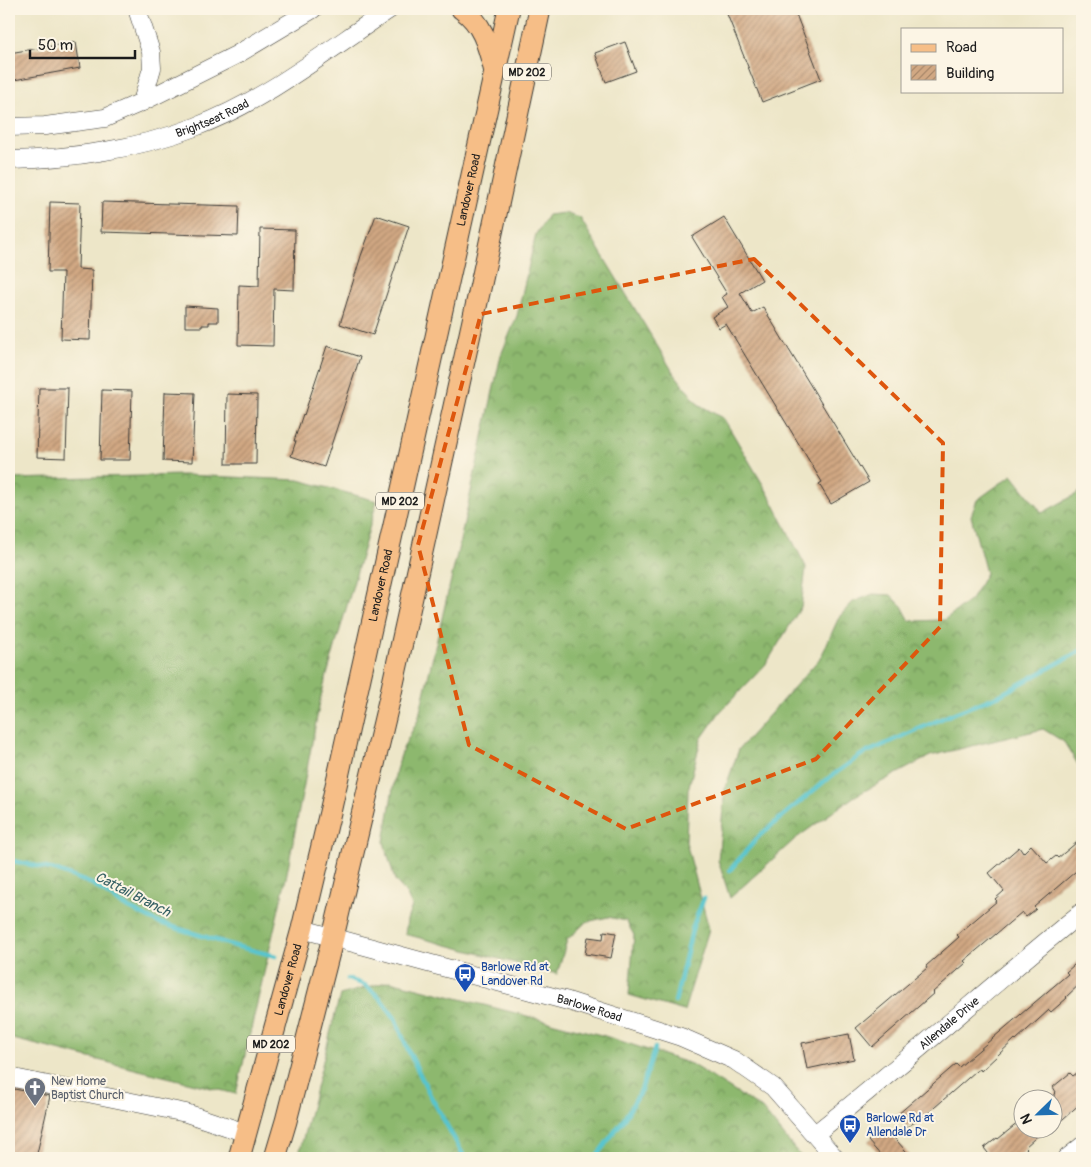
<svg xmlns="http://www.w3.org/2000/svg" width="1091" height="1167" viewBox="0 0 1091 1167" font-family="Pangolin,sans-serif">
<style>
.forest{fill:url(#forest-crowns);stroke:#546a45}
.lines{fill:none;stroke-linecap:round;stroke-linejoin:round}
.stream{stroke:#57c4ce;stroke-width:4.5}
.building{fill:url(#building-hatch)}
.minor-casing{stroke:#3b3a36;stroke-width:19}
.major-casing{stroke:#3b3a36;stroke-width:23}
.minor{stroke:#fff;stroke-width:18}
.major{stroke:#f6be87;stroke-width:21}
.marked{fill:none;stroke:#de560d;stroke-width:4;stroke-dasharray:10 6;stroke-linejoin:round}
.labels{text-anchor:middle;stroke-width:4;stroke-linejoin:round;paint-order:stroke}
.shield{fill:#fcf5e5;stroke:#5f5d58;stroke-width:1}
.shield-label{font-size:11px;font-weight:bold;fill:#1c1c1c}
.street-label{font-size:12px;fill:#1c1c1c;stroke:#fcf5e5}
.transit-label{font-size:12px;fill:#164399;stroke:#fcf5e5;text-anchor:start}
.worship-label{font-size:12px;fill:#5b616d;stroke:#fcf5e5;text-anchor:start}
.water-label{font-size:14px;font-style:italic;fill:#345f63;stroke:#fcf5e5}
</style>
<defs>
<pattern id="forest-crowns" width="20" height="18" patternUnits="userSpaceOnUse" patternTransform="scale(1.25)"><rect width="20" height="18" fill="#8db86e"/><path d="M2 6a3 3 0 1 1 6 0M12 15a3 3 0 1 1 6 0" fill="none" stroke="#72955a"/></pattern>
<pattern id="building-hatch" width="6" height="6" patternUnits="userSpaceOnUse" patternTransform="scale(1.25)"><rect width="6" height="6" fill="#d1a883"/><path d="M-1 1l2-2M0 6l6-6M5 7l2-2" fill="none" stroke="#a9886a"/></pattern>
</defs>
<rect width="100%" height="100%" fill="#fcf5e5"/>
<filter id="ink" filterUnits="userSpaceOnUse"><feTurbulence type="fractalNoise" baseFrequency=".02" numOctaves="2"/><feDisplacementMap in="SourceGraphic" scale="10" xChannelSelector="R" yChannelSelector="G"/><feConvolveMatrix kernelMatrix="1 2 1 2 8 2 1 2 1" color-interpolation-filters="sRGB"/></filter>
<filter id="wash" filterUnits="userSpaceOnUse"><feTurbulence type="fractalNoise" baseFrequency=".0096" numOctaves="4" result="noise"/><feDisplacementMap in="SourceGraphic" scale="20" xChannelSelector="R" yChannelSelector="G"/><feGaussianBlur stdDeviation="1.12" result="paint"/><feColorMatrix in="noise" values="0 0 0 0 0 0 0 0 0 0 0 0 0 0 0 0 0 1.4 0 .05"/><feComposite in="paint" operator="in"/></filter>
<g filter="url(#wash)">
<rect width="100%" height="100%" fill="#ede6c8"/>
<!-- forest -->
<path class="forest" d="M 564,213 L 580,218 L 673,372 L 698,404 L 724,419 L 768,493 L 806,567 L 801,607 L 766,664 L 720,712 L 701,739 L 688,790 L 686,842 L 709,929 L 684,1011 L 629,995 L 634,935 L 626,921 L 608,917 L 586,922 L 567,940 L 557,974 L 405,934 L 407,920 L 412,906 L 406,893 L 395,880 L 384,842 L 396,770 L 404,746 L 418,720 L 458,550 L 501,355 L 517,316 L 536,234 L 548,215 Z
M 184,475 L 299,480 L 377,501 L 321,696 L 286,878 L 236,1094 L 9,1038 L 9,479 Z
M 1012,475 L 1042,513 L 1082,491 L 1082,771 L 1064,742 L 1043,729 L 930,756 L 855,796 L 795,839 L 730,898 L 718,860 L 725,789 L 739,749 L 821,657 L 839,617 L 853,602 L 873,594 L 891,595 L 902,606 L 910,621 L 944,620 L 971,600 L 986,573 L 971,516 L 977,500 Z
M 390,981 L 605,1036 L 691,1064 L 762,1109 L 802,1158 L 298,1158 L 340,995 Z"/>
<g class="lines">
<!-- stream -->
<path class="stream" d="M 9,860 L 55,870 L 92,884 L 121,904 L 157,922 L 235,946 L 276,956
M 730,870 L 759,836 L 826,780 L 861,755 L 952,714 L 1000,695 L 1082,650
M 348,979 L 365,985 L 380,998 L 395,1018 L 408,1050 L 430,1095 L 465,1158
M 675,1002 L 693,926 L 704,898
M 595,1158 L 624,1119 L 641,1090 L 655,1048"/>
</g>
<g id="blocks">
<!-- building -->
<path class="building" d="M 725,9 L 794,9 L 821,79 L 762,102 Z
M 76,42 L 80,68 L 14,80 L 9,53 Z
M 625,42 L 636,71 L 606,82 L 595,53 Z
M 50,202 L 80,203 L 78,269 L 92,270 L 90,340 L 61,339 L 63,272 L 48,272 Z
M 102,202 L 239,206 L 238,236 L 101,232 Z
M 376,215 L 409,226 L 373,335 L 340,324 L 361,256 Z
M 724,217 L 762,280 L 740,293 L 752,313 L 763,307 L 869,482 L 831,504 L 819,484 L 822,482 L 726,324 L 719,328 L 712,317 L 728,307 L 722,297 L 727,294 L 692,237 Z
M 260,229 L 295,230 L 294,290 L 274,289 L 273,346 L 238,345 L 239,285 L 259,286 Z
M 185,306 L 218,308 L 218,322 L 209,322 L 209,325 L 202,325 L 202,327 L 185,327 Z
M 327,346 L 360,357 L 324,467 L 291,456 L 296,441 L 294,441 L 303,414 L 304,415 Z
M 39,388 L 68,388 L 66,458 L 37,457 Z
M 102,390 L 132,391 L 130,460 L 100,460 Z
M 165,392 L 195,393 L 192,462 L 163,461 Z
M 227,394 L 257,395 L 256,464 L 226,464 Z
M 1082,838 L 1082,866 L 1034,907 L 1036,909 L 1026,917 L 1022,912 L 964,961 L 966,963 L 933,992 L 934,993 L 872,1047 L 856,1028 L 927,968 L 926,966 L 959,937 L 957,935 L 997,901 L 995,899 L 1004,891 L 989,873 L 1019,847 L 1023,853 L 1031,845 L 1047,863 L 1056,856 L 1058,858 Z
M 604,931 L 616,933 L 611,958 L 585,954 L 588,937 L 603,939 Z
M 1082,958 L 1082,982 L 1066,997 L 1067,998 L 1051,1012 L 1049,1010 L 1016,1040 L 1015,1039 L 981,1071 L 980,1069 L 976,1071 L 926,1115 L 907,1127 L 897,1115 L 956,1064 L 959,1067 L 1068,974 L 1066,972 Z
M 849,1034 L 854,1059 L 807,1069 L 802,1043 Z
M 1082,1069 L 1082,1102 L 1054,1127 L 1054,1094 L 1056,1092 L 1053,1087 L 1070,1073 L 1073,1076 Z
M 9,1088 L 50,1096 L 36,1158 L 26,1158 L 9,1154 Z
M 1024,1118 L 1024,1130 L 1044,1130 L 1025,1147 L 1027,1149 L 1016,1158 L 992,1158 L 984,1148 L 997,1138 L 998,1139 Z
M 881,1131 L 886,1136 L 890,1133 L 912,1158 L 883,1158 L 868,1141 Z"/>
</g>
</g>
<g filter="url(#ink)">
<use href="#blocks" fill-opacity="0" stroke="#3b3a36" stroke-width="1"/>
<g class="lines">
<!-- minor casing -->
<g class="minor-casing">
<g id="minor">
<path d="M 138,12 L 151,52 L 152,68 L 142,102"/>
<path d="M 9,127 L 45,126 L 105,118 L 142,102 L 236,55 L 313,9"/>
<path id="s1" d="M 9,160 C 69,159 138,149 195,127 C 265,101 328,50 390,9"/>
<path id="s2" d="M 302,929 L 568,1001 L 681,1037 L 734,1060 L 773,1087 L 835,1158"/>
<path d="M 9,1077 L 186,1113 L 246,1133"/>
<path id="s3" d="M 815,1134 C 906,1062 992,985 1082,912"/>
<path d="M 1067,1158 L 1082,1146"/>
</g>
</g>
<!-- major casing -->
<g class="major-casing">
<g id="major">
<path d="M 462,9 C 483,24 488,45 494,68"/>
<path id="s4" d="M 239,1158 L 302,929 L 331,808 L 509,9"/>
<path d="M 275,1158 L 286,1121 L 333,937 L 390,697 L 481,284 L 540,9"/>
</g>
</g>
<!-- minor -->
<use href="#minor" class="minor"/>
<!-- major -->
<use href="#major" class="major"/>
</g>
</g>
<!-- marked area -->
<path class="marked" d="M 754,259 L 943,443 L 940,627 L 816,759 L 626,829 L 469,745 L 418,545 L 481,314 Z"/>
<!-- icons -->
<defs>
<g id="bus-pin" transform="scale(1.125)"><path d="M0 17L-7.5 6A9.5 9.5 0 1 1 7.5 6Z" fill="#1a4fb4" stroke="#fcf5e5"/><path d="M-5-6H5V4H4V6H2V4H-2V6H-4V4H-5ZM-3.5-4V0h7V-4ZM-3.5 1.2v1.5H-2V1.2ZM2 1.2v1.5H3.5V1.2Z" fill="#fff"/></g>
<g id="church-pin" transform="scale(1.125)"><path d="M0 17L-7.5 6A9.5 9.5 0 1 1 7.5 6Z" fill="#6b7280" stroke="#fcf5e5"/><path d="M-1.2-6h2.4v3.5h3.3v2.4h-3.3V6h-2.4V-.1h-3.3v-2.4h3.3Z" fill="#fff"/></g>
</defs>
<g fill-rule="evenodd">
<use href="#bus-pin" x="465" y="974"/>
<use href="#church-pin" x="35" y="1088"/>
<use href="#bus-pin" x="850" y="1125"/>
</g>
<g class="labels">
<!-- shield labels -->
<g class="shield">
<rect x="503" y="63.5" width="48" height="17" rx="4"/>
<rect x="376" y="492.5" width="48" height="17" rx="4"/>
<rect x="247" y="1035.5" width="48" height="17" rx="4"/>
</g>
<g class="shield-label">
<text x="527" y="76">MD 202</text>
<text x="400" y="505">MD 202</text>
<text x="271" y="1048">MD 202</text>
</g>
<!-- street labels -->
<g class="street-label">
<text dy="4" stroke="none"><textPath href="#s1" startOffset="209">Brightseat Road</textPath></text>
<text dy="4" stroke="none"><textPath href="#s4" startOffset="995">Landover Road</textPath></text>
<text dy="4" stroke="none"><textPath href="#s4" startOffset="590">Landover Road</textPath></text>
<text dy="4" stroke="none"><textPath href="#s4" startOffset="185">Landover Road</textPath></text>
<text dy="4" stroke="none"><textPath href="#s2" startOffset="298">Barlowe Road</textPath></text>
<text dy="4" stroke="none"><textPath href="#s3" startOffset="174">Allendale Drive</textPath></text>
</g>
<!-- transit labels -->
<g class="transit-label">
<text x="481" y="971">Barlowe Rd at<tspan x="481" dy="14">Landover Rd</tspan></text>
<text x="866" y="1122">Barlowe Rd at<tspan x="866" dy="14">Allendale Dr</tspan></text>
</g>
<!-- worship labels -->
<g class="worship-label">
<text x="51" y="1085">New Home<tspan x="51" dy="14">Baptist Church</tspan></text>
</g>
<!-- water labels -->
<g class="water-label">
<text transform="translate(133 894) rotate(27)" y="5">Cattail Branch</text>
</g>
</g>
<!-- margin -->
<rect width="1091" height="1167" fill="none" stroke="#fcf5e5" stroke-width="30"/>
<!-- legend -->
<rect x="901" y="28" width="162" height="65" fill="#fcf5e5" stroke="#a29e95"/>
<rect x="911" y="44" width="25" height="8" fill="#f6be87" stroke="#a29e95"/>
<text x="946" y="52" font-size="15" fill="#1c1c1c">Road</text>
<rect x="911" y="65" width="25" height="15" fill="url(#building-hatch)" stroke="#a29e95"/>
<text x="946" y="78" font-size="15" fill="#1c1c1c">Building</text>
<!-- north arrow -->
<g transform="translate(1038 1114) rotate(247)"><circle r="24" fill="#fcf5e5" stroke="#a29e95"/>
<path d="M0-4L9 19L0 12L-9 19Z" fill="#1f6fb2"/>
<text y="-8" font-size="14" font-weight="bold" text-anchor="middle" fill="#1c1c1c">N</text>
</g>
<!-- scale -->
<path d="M30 50v8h105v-8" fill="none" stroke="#1c1c1c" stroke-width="2.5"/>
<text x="38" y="50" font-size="15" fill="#1c1c1c" stroke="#fcf5e5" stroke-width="4" paint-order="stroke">50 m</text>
</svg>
